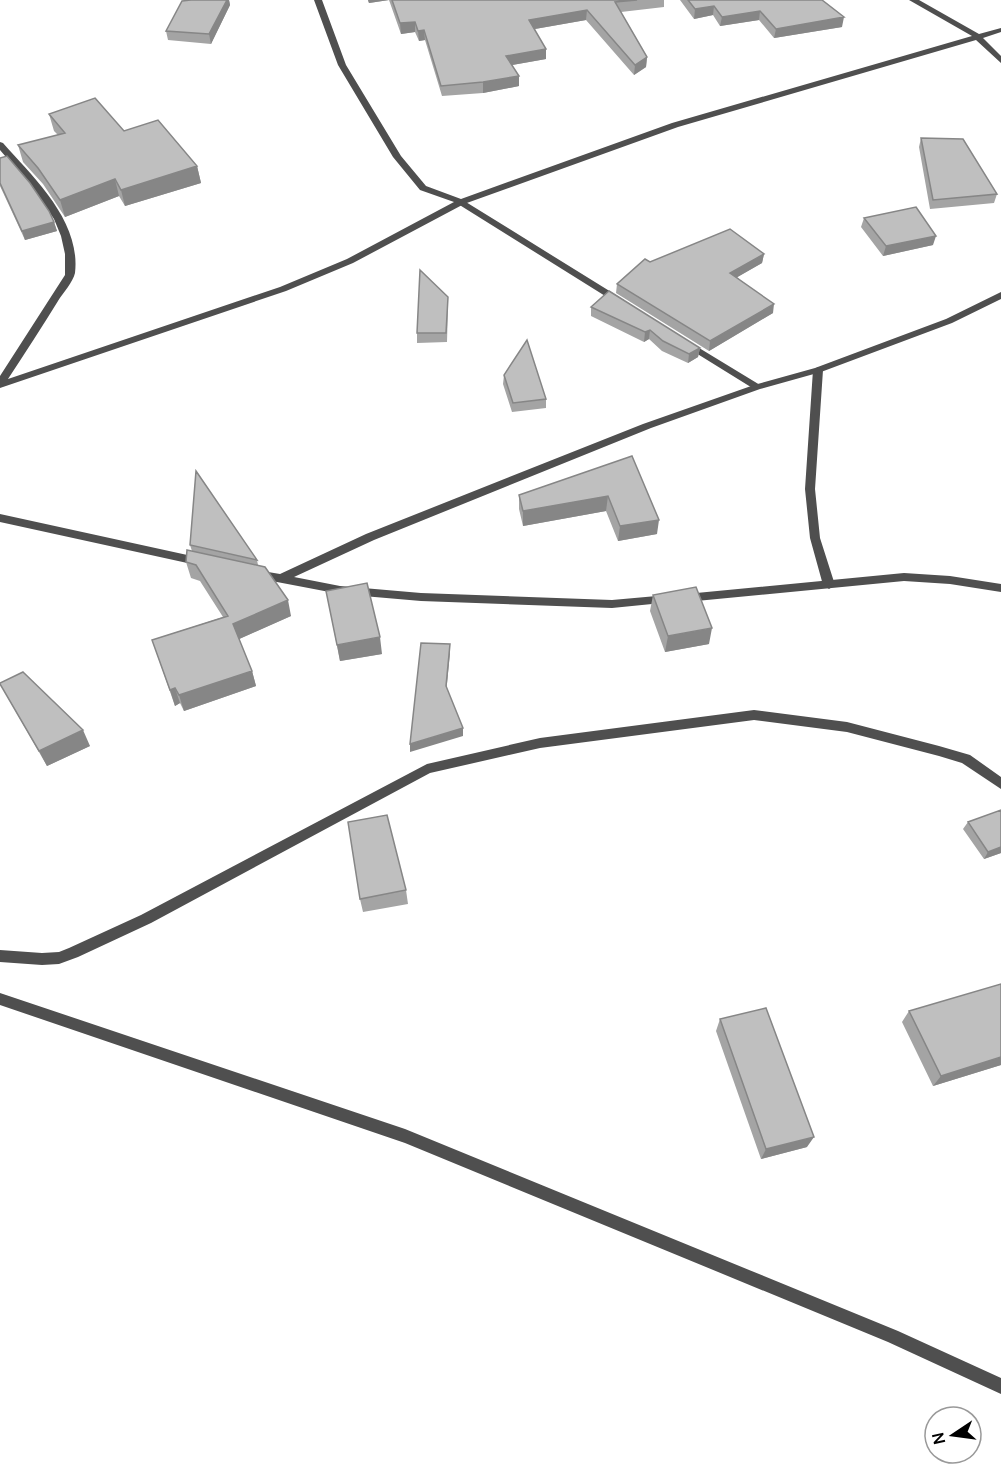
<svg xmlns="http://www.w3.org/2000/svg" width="1001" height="1483" viewBox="0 0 1001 1483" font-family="Manrope,sans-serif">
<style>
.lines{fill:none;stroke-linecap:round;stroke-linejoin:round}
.lane{fill:#4f4f4f;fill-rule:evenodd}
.street{fill:#4f4f4f;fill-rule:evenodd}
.wall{fill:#a4a4a4}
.shaded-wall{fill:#868686}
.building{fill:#bfbfbf;stroke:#868686;stroke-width:1.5}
</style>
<rect width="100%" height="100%" fill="#fff"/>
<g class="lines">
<!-- lane -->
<path class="lane" d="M 461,199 L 624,300 L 626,302 L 624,304 L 618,304 L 458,204 L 458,200 Z
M 686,340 L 760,385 L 760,389 L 754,389 L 683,345 L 681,343 Z
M 818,367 L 823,370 L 815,489 L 820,538 L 835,585 L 829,589 L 823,585 L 810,538 L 805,489 L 813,370 Z
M 754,710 L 847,722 L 939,746 L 970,755 L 1001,777 L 1001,789 L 962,763 L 939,756 L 847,732 L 754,720 L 540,748 L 430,773 L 151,923 L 78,957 L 59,964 L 42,965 L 0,962 L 0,950 L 42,953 L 59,952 L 69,948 L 141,915 L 427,764 L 540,738 Z
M 0,993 L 405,1129 L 898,1331 L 1001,1378 L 1001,1394 L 888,1342 L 405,1143 L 0,1005 Z"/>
<!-- street -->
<path class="street" d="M 314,0 L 322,0 L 346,65 L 401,156 L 426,186 L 461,199 L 672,123 L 972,36 L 909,0 L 919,0 L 979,34 L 1001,28 L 1001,32 L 983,38 L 1001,56 L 1001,63 L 976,40 L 678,127 L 464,204 L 353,263 L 286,291 L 0,388 L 0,376 L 65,275 L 65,254 L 61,236 L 54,219 L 35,191 L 0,150 L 0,142 L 3,143 C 34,178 81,221 75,273 C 73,282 63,293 58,301 C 42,327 25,353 8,379 L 280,287 L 347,259 L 454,202 L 420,190 L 393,157 L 338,65 Z
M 1001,292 L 1001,299 L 952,323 L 821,372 L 760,389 L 651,428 L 374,540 L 294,577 L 340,586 L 421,593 L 612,600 L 668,595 L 672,596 L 674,599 L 672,602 L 612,608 L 421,601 L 340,594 L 256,578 L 251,574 L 256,570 L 280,574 L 366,534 L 643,424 L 754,385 L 815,368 L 946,319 Z
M 0,514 L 201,558 L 206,562 L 201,566 L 0,522 Z
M 904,573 L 950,576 L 1001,584 L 1001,592 L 950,584 L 904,581 L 686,602 L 680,598 L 686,594 Z"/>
</g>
<!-- wall -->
<path class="wall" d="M 191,0 L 229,0 L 230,5 L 211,44 L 168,40 L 166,31 Z
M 368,0 L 664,0 L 664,7 L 621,12 L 647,57 L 646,67 L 634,75 L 586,20 L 535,29 L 546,59 L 512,65 L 519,86 L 483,93 L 442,96 L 425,40 L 419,41 L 415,32 L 401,34 L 389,0 L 369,3 Z
M 680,0 L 822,0 L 842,27 L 774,38 L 759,20 L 720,26 L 713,15 L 694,19 Z
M 49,114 L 124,131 L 197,166 L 201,183 L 125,206 L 119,196 L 65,217 L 43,184 L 23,162 L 18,145 L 58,135 L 54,131 Z
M 921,138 L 997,194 L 994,203 L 930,209 L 919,147 Z
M 0,158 L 54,222 L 57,231 L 25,240 L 0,186 Z
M 864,218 L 933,245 L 883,256 L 861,227 Z
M 764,254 L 762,263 L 737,277 L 773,313 L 709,351 L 616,293 L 617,284 L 650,262 Z
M 448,306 L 447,342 L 417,343 L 417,333 Z
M 591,307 L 700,348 L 698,357 L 688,363 L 662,351 L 649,339 L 644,342 L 591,316 Z
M 504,375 L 546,399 L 546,408 L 512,412 L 503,384 Z
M 632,456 L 657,534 L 618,541 L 606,511 L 523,526 L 519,509 L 519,495 Z
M 190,545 L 257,560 L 258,565 L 291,616 L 239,639 L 252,671 L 256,686 L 184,711 L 180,703 L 175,706 L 152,640 L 223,617 L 200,581 L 191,578 L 186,562 L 192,551 Z
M 326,591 L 382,654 L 340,661 Z
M 653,595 L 709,644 L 665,652 L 650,611 Z
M 0,684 L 90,746 L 47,766 Z
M 1001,810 L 1001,853 L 984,859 L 963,829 L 968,822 Z
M 406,890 L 408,904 L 363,912 L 360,899 Z
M 909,1011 L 1001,1065 L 933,1086 L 902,1022 Z
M 720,1019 L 807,1147 L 761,1159 L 716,1031 Z"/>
<!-- shaded-wall -->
<path class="shaded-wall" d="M 227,0 L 229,0 L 230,5 L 211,44 L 209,34 Z
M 368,0 L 389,0 L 369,3 Z
M 714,6 L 713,15 L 694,19 L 695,9 Z
M 587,10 L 586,20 L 529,30 L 529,20 Z
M 760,11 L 759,20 L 720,26 L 722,17 Z
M 844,17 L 842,27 L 774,38 L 776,29 Z
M 415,22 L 415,32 L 401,34 L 400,23 Z
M 424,30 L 425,40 L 419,41 L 418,31 Z
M 546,49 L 546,59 L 506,66 L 506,56 Z
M 647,57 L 646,67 L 634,75 L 635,65 Z
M 519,76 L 519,86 L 483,93 L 483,82 Z
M 197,166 L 201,183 L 125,206 L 121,190 Z
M 115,179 L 119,196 L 65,217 L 60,200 Z
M 54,222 L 57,231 L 25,240 L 22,231 Z
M 936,236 L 933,245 L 883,256 L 886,246 Z
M 764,254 L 762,263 L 729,282 L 730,273 Z
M 774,304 L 773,313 L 709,351 L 710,341 Z
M 650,330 L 649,339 L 644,342 L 645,332 Z
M 700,348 L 698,357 L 688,363 L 689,354 Z
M 608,496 L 606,511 L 523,526 L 523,511 Z
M 659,520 L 657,534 L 618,541 L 620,526 Z
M 288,600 L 291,616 L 237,640 L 233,624 Z
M 712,628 L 709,644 L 665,652 L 668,636 Z
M 380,637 L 382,654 L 340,661 L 337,645 Z
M 450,644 L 450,653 L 446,694 L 446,686 Z
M 252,671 L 256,686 L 184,711 L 179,695 Z
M 175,688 L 180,703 L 175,706 L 170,690 Z
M 463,728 L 463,736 L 410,752 L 410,744 Z
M 83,730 L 90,746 L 47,766 L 39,751 Z
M 1001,847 L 1001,853 L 984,859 L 988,852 Z
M 1001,1057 L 1001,1065 L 933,1086 L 941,1076 Z
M 814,1137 L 807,1147 L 761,1159 L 766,1149 Z"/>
<!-- building -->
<path class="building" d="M 191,0 L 227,0 L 209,34 L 166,31 L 182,1 Z
M 392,0 L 637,0 L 615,2 L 647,57 L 635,65 L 587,10 L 529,20 L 546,49 L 506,56 L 519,76 L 483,82 L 441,86 L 424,30 L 418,31 L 415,22 L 400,23 Z
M 688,0 L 822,0 L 844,17 L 776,29 L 760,11 L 722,17 L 714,6 L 695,9 Z
M 95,98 L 124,131 L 158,120 L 197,166 L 121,190 L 115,179 L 60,200 L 38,168 L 18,145 L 65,133 L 49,114 Z
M 921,138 L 963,139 L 997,194 L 933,200 Z
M 7,156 L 30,183 L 49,211 L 54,222 L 22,231 L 0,183 L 0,158 Z
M 916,207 L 936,236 L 886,246 L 864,218 Z
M 730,229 L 764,254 L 730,273 L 774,304 L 710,341 L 617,284 L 645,259 L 650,262 Z
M 420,270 L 448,297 L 446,333 L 417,333 Z
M 609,291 L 700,348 L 689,354 L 663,341 L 650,330 L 645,332 L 591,307 Z
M 527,340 L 546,399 L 513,403 L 504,375 Z
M 632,456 L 659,520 L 620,526 L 608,496 L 523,511 L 519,495 Z
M 196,471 L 257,560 L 190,545 Z
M 187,550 L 265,567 L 288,600 L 233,624 L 252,671 L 179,695 L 175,688 L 170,690 L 152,640 L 228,616 L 196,565 L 186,562 Z
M 367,583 L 380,637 L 337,645 L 326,591 Z
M 696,587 L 712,628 L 668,636 L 653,595 Z
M 421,643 L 450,644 L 446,686 L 463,728 L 410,744 Z
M 23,672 L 83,730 L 39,751 L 0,684 L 0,683 Z
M 1001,810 L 1001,847 L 988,852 L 968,822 Z
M 387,815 L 406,890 L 360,899 L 348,822 Z
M 1001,984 L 1001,1057 L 941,1076 L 909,1011 Z
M 766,1008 L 814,1137 L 766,1149 L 720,1019 Z"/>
<!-- north arrow -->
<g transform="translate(953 1435) rotate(257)"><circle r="28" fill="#ffffff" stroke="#999999" stroke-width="1.5"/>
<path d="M0-4.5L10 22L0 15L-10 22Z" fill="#000000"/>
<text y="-9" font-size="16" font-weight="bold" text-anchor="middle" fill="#000000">N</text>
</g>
</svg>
